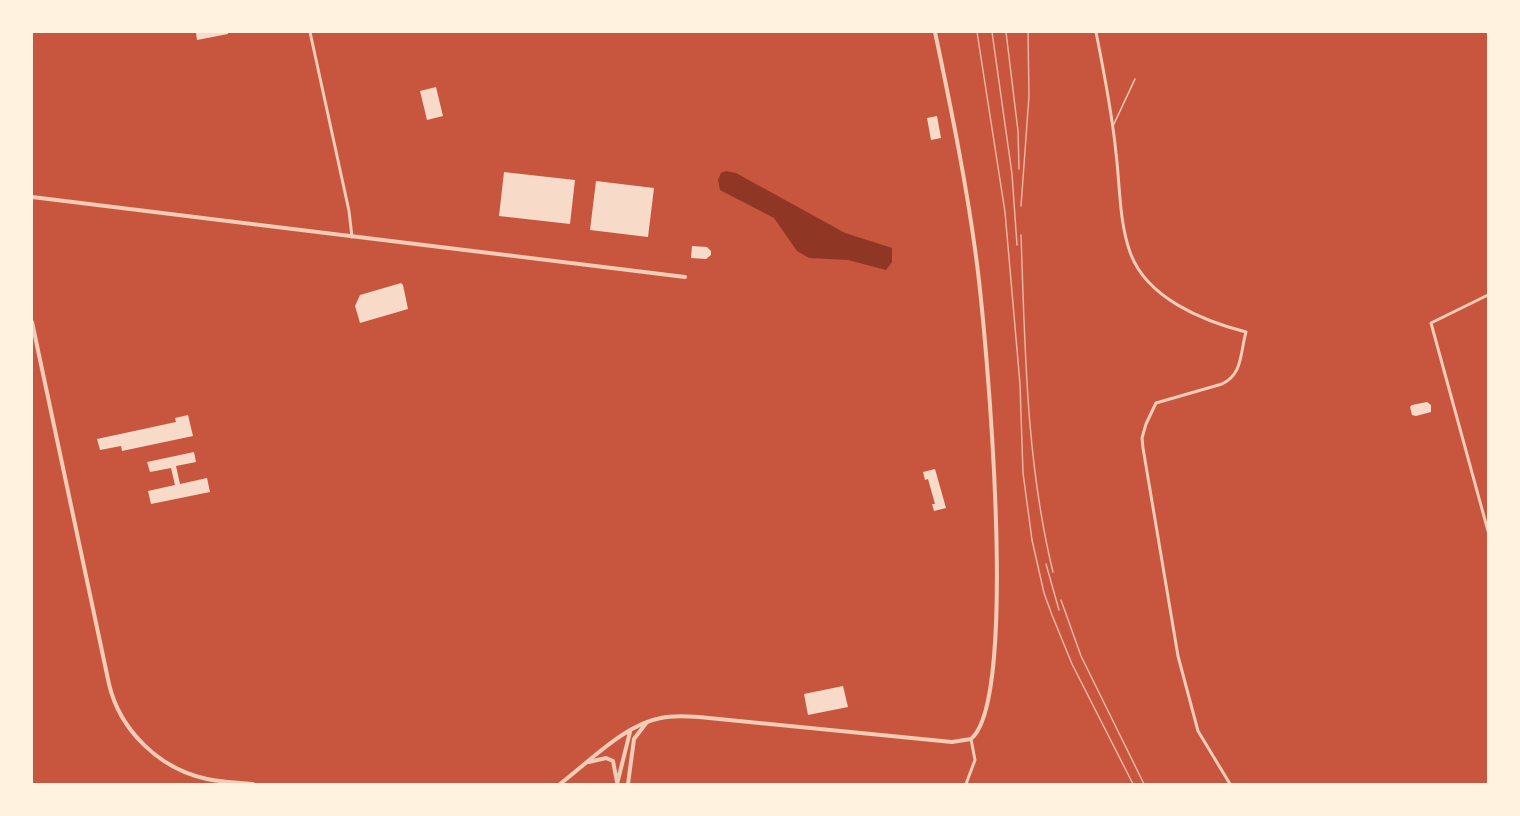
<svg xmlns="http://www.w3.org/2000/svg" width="1520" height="816" viewBox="0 0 1520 816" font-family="'IBM Plex Sans',sans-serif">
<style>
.water{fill:#8f3625}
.building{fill:#f7dbc8}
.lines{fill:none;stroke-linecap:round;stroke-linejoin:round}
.service{stroke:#f1ccb7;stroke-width:1.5}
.minor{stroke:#f1ccb7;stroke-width:3}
.tertiary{stroke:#f1ccb7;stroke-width:4}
.rail{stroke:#e9b49f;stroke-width:1.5}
</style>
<rect width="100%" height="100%" fill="#c8553d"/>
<!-- water -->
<path class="water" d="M 726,171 L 736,173 L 845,233 L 892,248 L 892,262 L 886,270 L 848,260 L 809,258 L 797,251 L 774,218 L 720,190 L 718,180 L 721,173 Z"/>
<!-- building -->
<path class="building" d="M 204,32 L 228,32 L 228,34 L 197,40 L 196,33 Z
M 436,87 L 443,116 L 427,120 L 420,91 Z
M 937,116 L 941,138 L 931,140 L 927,118 Z
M 504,172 L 575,180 L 570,224 L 499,216 Z
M 596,181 L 654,188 L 648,237 L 590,230 Z
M 692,246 L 707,247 L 711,251 L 711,255 L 706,259 L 691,258 Z
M 401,283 L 403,285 L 408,309 L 360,323 L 355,306 L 360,295 Z
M 1427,402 L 1431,405 L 1431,412 L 1416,416 L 1412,415 L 1410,407 L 1412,405 Z
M 188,415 L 193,436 L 122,451 L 121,446 L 100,450 L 97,439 L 176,422 L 175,418 Z
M 194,452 L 196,462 L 176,466 L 180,484 L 207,478 L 210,492 L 151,504 L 148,491 L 175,485 L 171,468 L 150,472 L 147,462 Z
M 935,469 L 946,508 L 934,511 L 932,504 L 935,504 L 928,479 L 925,480 L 923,472 Z
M 843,686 L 848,707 L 808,715 L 804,694 Z"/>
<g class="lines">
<!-- service -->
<path class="service" d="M 1113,126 L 1135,79"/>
<!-- minor -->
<path class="minor" d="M 310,32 L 349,211 L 352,237
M 1096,32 C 1104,72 1112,112 1116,153 C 1120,185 1119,221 1130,252 C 1146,298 1203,321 1246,332 C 1240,353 1243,374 1222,384 L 1156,403 L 1146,424 L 1142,438 L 1143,448 L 1178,656 L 1198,731 L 1230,784
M 1488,295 L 1431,323 L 1488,531
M 966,784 L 975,760 L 971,739"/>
<!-- tertiary -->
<path class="tertiary" d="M 32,197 L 685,277
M 32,322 L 109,684 C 120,731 160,769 207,779 C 222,782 238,783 253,784
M 589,762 L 606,758 L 613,761 L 617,782
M 560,784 C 588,763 625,724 661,718 C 673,715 686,716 699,717 L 952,742 L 971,739 C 1020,699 986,335 977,264 C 967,186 951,108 935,32
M 617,784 L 630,732
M 628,784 L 634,739 L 647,722"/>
<!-- rail -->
<path class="rail" d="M 977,32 L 1005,212 L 1020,384 L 1023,473 L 1032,540 L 1044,593 L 1052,615 L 1072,664 L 1133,784
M 992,32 L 1012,174 L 1017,245
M 1006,32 L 1018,131 L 1019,169
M 1021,206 L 1029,96 L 1028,32
M 1021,235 C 1025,347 1026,462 1053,572
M 1046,564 L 1059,610
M 1061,600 L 1081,656 L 1144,784"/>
</g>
<!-- border -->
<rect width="1520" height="816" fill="none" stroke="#fff3e0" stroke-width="66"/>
</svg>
